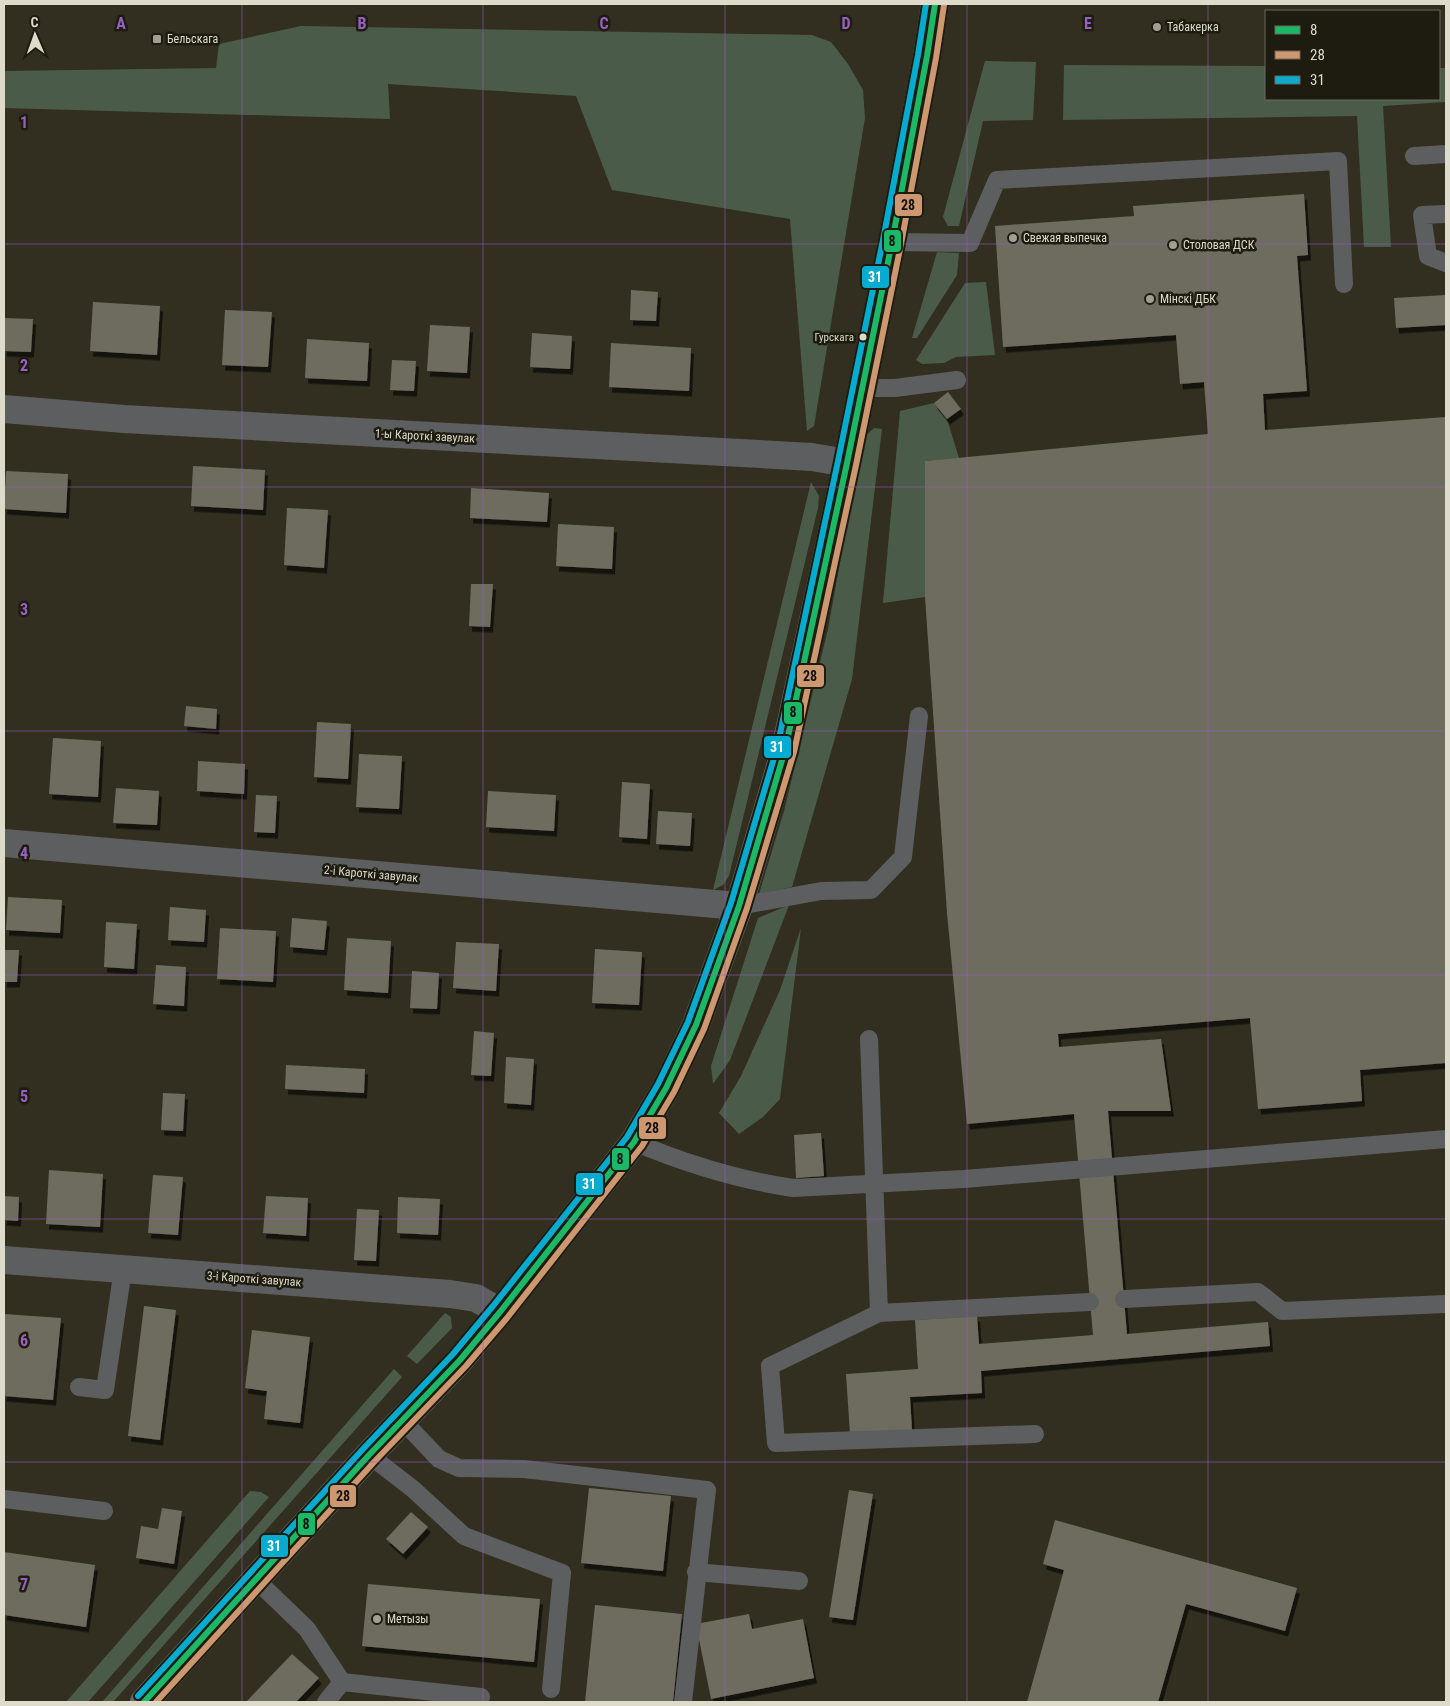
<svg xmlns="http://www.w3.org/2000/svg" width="1450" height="1706" viewBox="0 0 1450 1706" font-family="'Roboto Condensed',sans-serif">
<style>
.green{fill:#4a5c49}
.building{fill:#6e6c5f;filter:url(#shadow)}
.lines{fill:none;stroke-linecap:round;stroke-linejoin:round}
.lane{stroke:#5c5e5f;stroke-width:18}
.street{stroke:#5c5e5f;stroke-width:28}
.secondary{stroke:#666769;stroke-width:28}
.bus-1-casing{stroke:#1e1c10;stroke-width:10}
.bus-2-casing{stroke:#1e1c10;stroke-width:10}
.bus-3-casing{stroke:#1e1c10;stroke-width:10}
.bus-1{stroke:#1ab867;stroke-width:6}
.bus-2{stroke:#cd976f;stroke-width:6}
.bus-3{stroke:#06acd0;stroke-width:6}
.grid{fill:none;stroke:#9960c3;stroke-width:1;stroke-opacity:0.55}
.poi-dot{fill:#a29f8f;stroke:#1e1c10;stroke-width:2}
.bus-dot{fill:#dedbcb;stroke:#1e1c10;stroke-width:2}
.labels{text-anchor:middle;stroke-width:5;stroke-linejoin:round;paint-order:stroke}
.bus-label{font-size:11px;fill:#dedbcb;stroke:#1e1c10;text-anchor:end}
.poi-label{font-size:12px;fill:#dedbcb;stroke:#1e1c10;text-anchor:start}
.street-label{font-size:12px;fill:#dedbcb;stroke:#1e1c10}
.grid-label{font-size:16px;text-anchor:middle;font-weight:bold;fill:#9960c3;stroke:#1e1c10;stroke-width:5;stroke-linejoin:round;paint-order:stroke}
.line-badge{stroke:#1e1c10;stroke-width:2}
.badge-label{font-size:14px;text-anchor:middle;font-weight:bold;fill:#fff}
.pale-badge-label{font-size:14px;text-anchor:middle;font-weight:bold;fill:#111}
</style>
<defs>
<filter id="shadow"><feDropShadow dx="3" dy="5.5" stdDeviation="0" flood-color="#0009"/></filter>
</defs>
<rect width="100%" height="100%" fill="#322f20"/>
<!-- green -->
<path class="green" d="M 301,26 L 812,35 L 831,42 L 848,64 L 863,90 L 865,118 L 814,426 L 807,431 L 790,219 L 612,190 L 576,96 L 388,84 L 390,119 L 4,108 L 4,71 L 216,68 L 219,44 Z
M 985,61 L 1036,62 L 1033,120 L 983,121 L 959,226 L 948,226 L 943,217 Z
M 1064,65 L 1266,66 L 1266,99 L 1439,99 L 1439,68 L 1446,68 L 1446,102 L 1383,106 L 1391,247 L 1364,247 L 1357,116 L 1063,120 Z
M 937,252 L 959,253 L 957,275 L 917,338 L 912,338 Z
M 986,282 L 995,355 L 956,357 L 944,363 L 922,364 L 916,360 L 965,283 Z
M 934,403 L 947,419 L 959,458 L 925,461 L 925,597 L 883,603 L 900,411 Z
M 874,428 L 882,429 L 852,679 L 792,887 L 759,894 L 784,811 L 828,629 L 862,439 Z
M 811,482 L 819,496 L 818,508 L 729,876 L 723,885 L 713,890 Z
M 789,905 L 730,1060 L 713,1084 L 711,1066 L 758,918 Z
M 801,928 L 780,1099 L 763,1117 L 739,1134 L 719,1113 L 741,1076 L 780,990 Z
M 445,1313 L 451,1317 L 452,1328 L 417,1364 L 407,1356 Z
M 394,1369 L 402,1377 L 113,1702 L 102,1702 Z
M 250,1491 L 261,1492 L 269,1497 L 88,1702 L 66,1702 Z"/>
<!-- building -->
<path class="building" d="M 1304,194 L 1308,255 L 1297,256 L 1307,391 L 1263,394 L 1265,430 L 1446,417 L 1446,1063 L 1360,1070 L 1362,1101 L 1258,1109 L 1250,1018 L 1058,1034 L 1059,1047 L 1161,1039 L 1171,1111 L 1108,1111 L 1127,1334 L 1268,1322 L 1270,1346 L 981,1371 L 982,1393 L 910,1397 L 912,1430 L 850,1434 L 846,1374 L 918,1369 L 915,1320 L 977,1316 L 979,1344 L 1093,1335 L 1074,1114 L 967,1124 L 947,913 L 925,597 L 925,461 L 1208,434 L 1204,382 L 1180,384 L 1176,335 L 1003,347 L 995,226 L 1134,216 L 1133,206 Z
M 631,290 L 658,292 L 656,321 L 630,320 Z
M 1446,295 L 1446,325 L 1396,328 L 1394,298 Z
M 93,302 L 160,306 L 157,355 L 90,351 Z
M 225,310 L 272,312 L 268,367 L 222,365 Z
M 4,318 L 33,319 L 31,352 L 4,351 Z
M 430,325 L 470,327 L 467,373 L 427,371 Z
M 532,333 L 572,336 L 570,369 L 530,367 Z
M 307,339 L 369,343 L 367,381 L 305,378 Z
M 611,343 L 691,348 L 689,391 L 609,387 Z
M 392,360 L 416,361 L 414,391 L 390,390 Z
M 948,392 L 961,409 L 947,419 L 934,403 Z
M 193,466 L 265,470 L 263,510 L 191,506 Z
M 6,471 L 68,474 L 66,513 L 4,509 Z
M 471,488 L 549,493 L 547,522 L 470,518 Z
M 287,508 L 328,510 L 324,568 L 284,565 Z
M 558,524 L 614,527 L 612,569 L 556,566 Z
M 471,584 L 493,584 L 490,627 L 469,626 Z
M 186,706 L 217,709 L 216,729 L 184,726 Z
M 317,722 L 351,724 L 348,779 L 314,777 Z
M 53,738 L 101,741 L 98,797 L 49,794 Z
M 359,754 L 402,756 L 399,809 L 356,807 Z
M 198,761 L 245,764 L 244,794 L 197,791 Z
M 622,782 L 650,784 L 647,839 L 619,837 Z
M 116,788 L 159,791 L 157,825 L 113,823 Z
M 488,791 L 556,795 L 554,831 L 486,827 Z
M 256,795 L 277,796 L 275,833 L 254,832 Z
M 658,811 L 692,813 L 690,846 L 656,844 Z
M 8,897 L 62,900 L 60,933 L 6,930 Z
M 170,907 L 206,910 L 204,942 L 168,940 Z
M 292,918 L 327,921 L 324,950 L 290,947 Z
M 106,922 L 137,924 L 134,969 L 104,967 Z
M 220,928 L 276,931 L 273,982 L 217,979 Z
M 347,938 L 391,941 L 388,993 L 344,990 Z
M 456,942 L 499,944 L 496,991 L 453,988 Z
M 595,949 L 642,952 L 639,1005 L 592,1003 Z
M 4,950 L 19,950 L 17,982 L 4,982 Z
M 156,965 L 186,967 L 184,1006 L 153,1004 Z
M 412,971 L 439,973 L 437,1009 L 410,1008 Z
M 474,1031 L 494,1033 L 491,1076 L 471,1075 Z
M 506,1057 L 534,1059 L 531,1105 L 504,1103 Z
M 286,1065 L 365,1069 L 364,1093 L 285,1089 Z
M 163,1093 L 185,1094 L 183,1131 L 161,1130 Z
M 821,1133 L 824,1176 L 796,1178 L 794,1135 Z
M 49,1170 L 103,1174 L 100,1227 L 46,1224 Z
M 153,1175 L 183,1177 L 178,1235 L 148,1233 Z
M 4,1196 L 19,1197 L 18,1221 L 4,1220 Z
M 266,1196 L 308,1198 L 306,1236 L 263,1233 Z
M 398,1197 L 440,1199 L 438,1235 L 397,1233 Z
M 357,1209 L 379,1210 L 376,1261 L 354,1260 Z
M 144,1306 L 176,1310 L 160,1440 L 128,1436 Z
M 4,1314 L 61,1318 L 53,1400 L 4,1396 Z
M 252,1330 L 310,1337 L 300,1423 L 264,1419 L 267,1391 L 245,1388 Z
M 589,1488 L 671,1496 L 663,1571 L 581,1563 Z
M 849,1490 L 873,1494 L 853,1620 L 829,1617 Z
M 162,1508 L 182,1511 L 174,1564 L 136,1558 L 141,1526 L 158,1529 Z
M 411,1512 L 428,1527 L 403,1554 L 386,1539 Z
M 1055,1520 L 1297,1588 L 1285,1631 L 1186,1604 L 1158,1702 L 1027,1702 L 1064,1570 L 1043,1564 Z
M 4,1552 L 95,1565 L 86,1627 L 4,1615 Z
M 368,1584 L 540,1599 L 534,1662 L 362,1646 Z
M 595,1605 L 682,1614 L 673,1702 L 585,1702 Z
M 749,1614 L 752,1629 L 803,1619 L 814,1678 L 711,1699 L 696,1624 Z
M 292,1654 L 319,1678 L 296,1702 L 246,1702 Z"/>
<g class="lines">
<!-- lane -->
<path class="lane" d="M 1414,156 L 1446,154
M 1446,214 L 1422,215 L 1428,256 L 1446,263
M 892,242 L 970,243 L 997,180 L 1338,161 L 1344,284
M 861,388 L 895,388 L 957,380
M 739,906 L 821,891 L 871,890 L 903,857 L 919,716
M 869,1039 L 879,1313 L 1090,1302
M 634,1142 C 684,1163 739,1180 793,1188 L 964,1179 L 1446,1139
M 1124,1299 L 1258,1292 L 1282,1311 L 1446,1304
M 879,1313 L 770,1366 L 776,1443 L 1035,1434
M 79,1387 L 105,1390 L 123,1269
M 402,1420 L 439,1459 L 459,1468 L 524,1469 L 707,1490 L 683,1702
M 369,1455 L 413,1489 L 464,1536 L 562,1573 L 551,1689
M 4,1499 L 104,1511
M 696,1572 L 799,1581
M 255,1579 L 307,1629 L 342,1682 L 481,1697
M 326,1702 L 342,1682"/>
<!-- street -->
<path class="street" d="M 4,409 L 124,419 L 812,457 L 847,463
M 4,843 L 739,906
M 4,1260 L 450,1294 L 476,1298 L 500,1312"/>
<!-- secondary -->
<path class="secondary" d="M 144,1702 L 369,1455 L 460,1360 L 500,1312 L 634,1142 L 666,1088 L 696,1025 L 739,906 L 785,750 L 847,463 L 892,242 L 927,56 L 935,4"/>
<!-- bus-1 casing -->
<g class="bus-1-casing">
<path id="bus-1" d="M 144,1702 L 369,1455 L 460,1360 L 500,1312 L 634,1142 L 666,1088 L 696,1025 L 739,906 L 785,750 L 847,463 L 892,242 L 927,56 L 935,4"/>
</g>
<!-- bus-2 casing -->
<g class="bus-2-casing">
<path id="bus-2" d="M 156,1702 L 375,1461 L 466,1366 L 507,1318 L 642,1146 L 674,1092 L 704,1029 L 747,908 L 794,752 L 856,465 L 901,244 L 936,58 L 944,5"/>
</g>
<!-- bus-3 casing -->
<g class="bus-3-casing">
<path id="bus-3" d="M 138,1696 L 363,1449 L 453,1354 L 493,1306 L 627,1137 L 658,1084 L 688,1022 L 731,903 L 777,748 L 838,461 L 883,240 L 918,55 L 926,4"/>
</g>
<!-- bus-1 -->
<use href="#bus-1" class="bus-1"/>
<!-- bus-2 -->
<use href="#bus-2" class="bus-2"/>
<!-- bus-3 -->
<use href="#bus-3" class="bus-3"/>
</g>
<!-- grid -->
<path class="grid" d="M 242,4 L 242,1702M 483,4 L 483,1702M 725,4 L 725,1702M 967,4 L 967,1702M 1208,4 L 1208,1702M 4,244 L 1446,244M 4,487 L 1446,487M 4,731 L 1446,731M 4,975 L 1446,975M 4,1219 L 1446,1219M 4,1462 L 1446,1462"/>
<!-- markers -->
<g class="poi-dot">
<circle cx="1157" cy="27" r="5"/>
<rect x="152" y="34" width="10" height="10" rx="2.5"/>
<circle cx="1013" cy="238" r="5"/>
<circle cx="1173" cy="245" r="5"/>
<circle cx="1150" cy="299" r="5"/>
<circle cx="377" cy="1619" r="5"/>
</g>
<circle class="bus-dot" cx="863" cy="337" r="4.5"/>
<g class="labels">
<!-- bus labels -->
<g class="bus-label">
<text x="854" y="341">Гурскага</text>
</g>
<!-- poi labels -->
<g class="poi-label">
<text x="1167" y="31">Табакерка</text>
<text x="167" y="43">Бельскага</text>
<text x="1023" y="242">Свежая выпечка</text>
<text x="1183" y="249">Столовая ДСК</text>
<text x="1160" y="303">Мінскі ДБК</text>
<text x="387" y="1623">Метызы</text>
</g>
<!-- street labels -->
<g class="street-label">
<text transform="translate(425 436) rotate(3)" y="4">1-ы Кароткі завулак</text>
<text transform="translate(371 874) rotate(5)" y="4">2-і Кароткі завулак</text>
<text transform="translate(254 1279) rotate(4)" y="4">3-і Кароткі завулак</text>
</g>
</g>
<g class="grid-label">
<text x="121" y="29">A</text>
<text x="362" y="29">B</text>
<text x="604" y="29">C</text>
<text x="846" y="29">D</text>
<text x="1088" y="29">E</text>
<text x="24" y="128">1</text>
<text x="24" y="371">2</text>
<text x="24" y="615">3</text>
<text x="24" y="859">4</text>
<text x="24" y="1102">5</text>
<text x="24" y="1346">6</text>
<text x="24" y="1590">7</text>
</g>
<g class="line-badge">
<rect x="894" y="193" width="29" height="24" rx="5" fill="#cd976f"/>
<rect x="883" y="229" width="19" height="24" rx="5" fill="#1ab867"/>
<rect x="861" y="265" width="29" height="24" rx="5" fill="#06acd0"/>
<rect x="796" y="664" width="29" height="24" rx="5" fill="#cd976f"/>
<rect x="783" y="701" width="20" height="24" rx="5" fill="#1ab867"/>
<rect x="763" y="735" width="29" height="24" rx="5" fill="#06acd0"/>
<rect x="638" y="1116" width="29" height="24" rx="5" fill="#cd976f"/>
<rect x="611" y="1147" width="19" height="24" rx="5" fill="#1ab867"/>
<rect x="575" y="1172" width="29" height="24" rx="5" fill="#06acd0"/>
<rect x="329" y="1484" width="28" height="24" rx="5" fill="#cd976f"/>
<rect x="297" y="1512" width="19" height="24" rx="5" fill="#1ab867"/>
<rect x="260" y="1534" width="29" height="24" rx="5" fill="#06acd0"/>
</g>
<g class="badge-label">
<text x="875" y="282">31</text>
<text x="777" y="752">31</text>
<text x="589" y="1189">31</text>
<text x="274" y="1551">31</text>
</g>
<g class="pale-badge-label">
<text x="908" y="210">28</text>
<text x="892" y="246">8</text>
<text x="810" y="681">28</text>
<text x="793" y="717">8</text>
<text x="652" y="1133">28</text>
<text x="620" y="1164">8</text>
<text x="343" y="1501">28</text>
<text x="306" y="1529">8</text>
</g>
<!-- border -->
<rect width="1450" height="1706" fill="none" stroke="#dedbcb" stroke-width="10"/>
<!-- legend -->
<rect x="1265" y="10" width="175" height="90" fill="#1e1c10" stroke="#6b685b"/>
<rect x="1275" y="26" width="25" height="8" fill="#1ab867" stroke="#6b685b"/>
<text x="1310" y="35" font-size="15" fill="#dedbcb">8</text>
<rect x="1275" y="51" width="25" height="8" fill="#cd976f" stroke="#6b685b"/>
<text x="1310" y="60" font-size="15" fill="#dedbcb">28</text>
<rect x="1275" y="76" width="25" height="8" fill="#06acd0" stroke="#6b685b"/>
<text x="1310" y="85" font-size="15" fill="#dedbcb">31</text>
<!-- north arrow -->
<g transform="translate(35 35) rotate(358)" stroke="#1e1c10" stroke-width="4" paint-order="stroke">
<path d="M0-4L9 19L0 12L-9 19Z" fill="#dedbcb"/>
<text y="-8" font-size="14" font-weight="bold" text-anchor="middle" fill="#dedbcb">С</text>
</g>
</svg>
